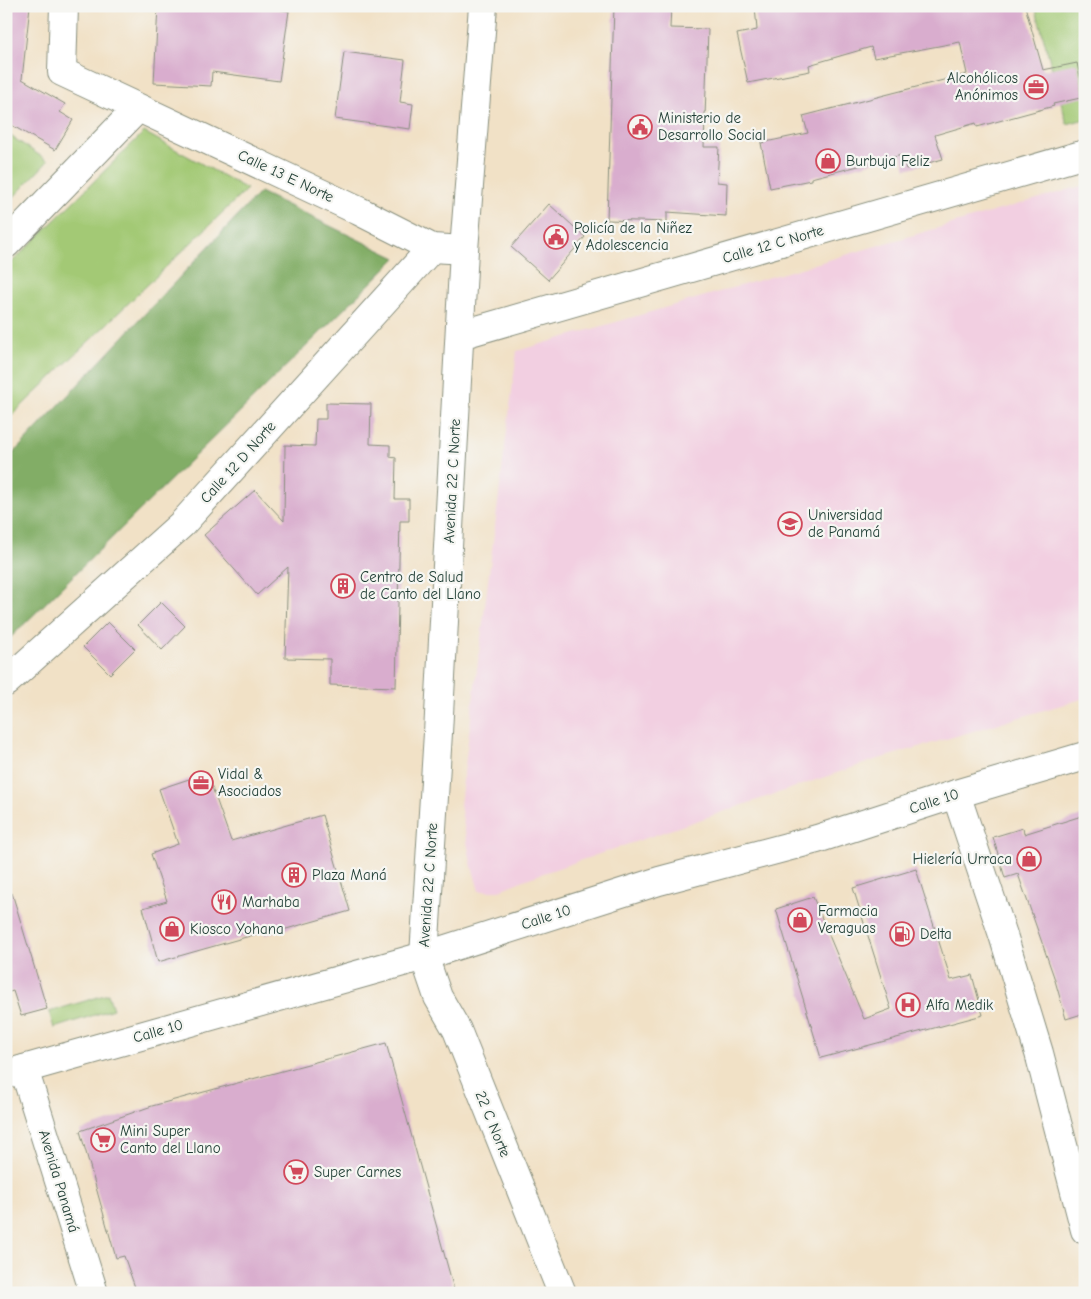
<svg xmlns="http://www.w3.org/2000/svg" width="1091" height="1299" viewBox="0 0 1091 1299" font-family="'Comic Neue',sans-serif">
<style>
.built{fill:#f2cfe1}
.green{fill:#a3c974;stroke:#618354}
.forest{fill:#82ad66;stroke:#50754d}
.building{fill:#d9adce}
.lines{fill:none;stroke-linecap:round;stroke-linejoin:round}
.minor-casing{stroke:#888f7d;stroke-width:30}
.major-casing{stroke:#888f7d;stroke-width:30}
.minor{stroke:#fff;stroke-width:28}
.major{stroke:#fff;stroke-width:28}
.labels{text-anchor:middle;stroke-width:4.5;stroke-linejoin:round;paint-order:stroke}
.poi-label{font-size:15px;fill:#1f3d34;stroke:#f6f6f2;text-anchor:start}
.street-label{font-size:15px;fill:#1f3d34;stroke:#f6f6f2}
</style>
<rect width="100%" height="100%" fill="#f6f6f2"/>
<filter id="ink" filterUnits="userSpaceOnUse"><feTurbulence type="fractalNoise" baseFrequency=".02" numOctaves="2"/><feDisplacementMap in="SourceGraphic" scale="10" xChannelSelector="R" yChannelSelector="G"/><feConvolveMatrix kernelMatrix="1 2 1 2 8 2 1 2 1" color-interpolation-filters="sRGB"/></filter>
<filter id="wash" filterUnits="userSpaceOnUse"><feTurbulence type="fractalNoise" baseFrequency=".0096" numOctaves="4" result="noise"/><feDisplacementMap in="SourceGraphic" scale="20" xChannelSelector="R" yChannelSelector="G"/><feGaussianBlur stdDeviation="1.12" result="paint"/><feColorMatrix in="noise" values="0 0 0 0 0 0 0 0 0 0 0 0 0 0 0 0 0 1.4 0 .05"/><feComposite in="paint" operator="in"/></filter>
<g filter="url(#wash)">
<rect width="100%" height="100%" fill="#f1e1c6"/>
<!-- built -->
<path class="built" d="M 1085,185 L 1085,698 L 875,760 L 529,878 L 497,891 L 479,891 L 471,863 L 460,805 L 517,351 Z"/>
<!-- green -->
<path class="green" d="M 1035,6 L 1085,6 L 1085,119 L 1067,124 Z
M 144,132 L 247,189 L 6,421 L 6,268 Z
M 6,133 L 48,161 L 6,205 Z
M 108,994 L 113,1009 L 54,1028 L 49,1012 Z"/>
<!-- forest -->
<path class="forest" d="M 260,192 L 396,258 L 6,642 L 6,461 Z"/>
<g id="blocks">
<!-- building -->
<path class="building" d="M 6,6 L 30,6 L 22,79 L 65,104 L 60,112 L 73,120 L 55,150 L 6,122 Z
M 158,6 L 254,6 L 289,11 L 279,81 L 212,72 L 211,86 L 154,83 Z
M 614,6 L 671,6 L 670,28 L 708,29 L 704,147 L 719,147 L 717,182 L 727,183 L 726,216 L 667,212 L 667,222 L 607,220 Z
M 755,6 L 1025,6 L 1043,70 L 1077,63 L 1085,97 L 1053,104 L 1054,106 L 977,127 L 976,123 L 935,135 L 943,159 L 906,169 L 902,155 L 811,178 L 811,180 L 770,188 L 761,143 L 808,133 L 803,116 L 967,74 L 960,42 L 874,58 L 871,47 L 809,65 L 810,71 L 748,83 L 737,34 L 757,30 Z
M 344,52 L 405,60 L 400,102 L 413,104 L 410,129 L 335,119 Z
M 549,204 L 585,237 L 548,280 L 511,247 Z
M 326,403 L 371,404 L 370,444 L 390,445 L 390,457 L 396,458 L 395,499 L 409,499 L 409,521 L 400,521 L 396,687 L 330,685 L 330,659 L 285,658 L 288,567 L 257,595 L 204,535 L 255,490 L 284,521 L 285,445 L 315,446 L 316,419 L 326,419 Z
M 161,602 L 185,626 L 162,650 L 138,625 Z
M 108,622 L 135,649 L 110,674 L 83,647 Z
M 207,773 L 231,841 L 322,815 L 350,911 L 265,935 L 264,932 L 158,962 L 143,908 L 167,901 L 151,854 L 178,844 L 159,789 Z
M 1085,815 L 1085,1013 L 1066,1019 L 1054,977 L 1018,874 L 1005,878 L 993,837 L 1023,828 L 1024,834 Z
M 916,869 L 951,980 L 972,975 L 983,1015 L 821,1058 L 776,909 L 813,897 L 864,1019 L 891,1009 L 853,888 Z
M 12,893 L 47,1009 L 21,1016 L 13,991 L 6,993 L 6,894 Z
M 386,1043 L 455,1293 L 137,1293 L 124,1256 L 116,1258 L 80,1131 L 152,1106 Z"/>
</g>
</g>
<g filter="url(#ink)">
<use href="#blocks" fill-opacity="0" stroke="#888f7d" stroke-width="1"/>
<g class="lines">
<!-- minor casing -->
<g class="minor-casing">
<path id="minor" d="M 64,6 L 62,72 L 359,211 L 432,248 L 449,249
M 483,6 L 464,250 L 438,733 L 424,956 L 438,997 L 457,1030 L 562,1293
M 6,244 L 138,108
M 460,335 L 1085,154
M 6,682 L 182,524 L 432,248
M 956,794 L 1003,935 L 1039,1053 L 1085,1230
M 24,1069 L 94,1293"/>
</g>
<!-- major casing -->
<g class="major-casing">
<path id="major" d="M 6,1074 L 424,956 L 659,881 L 817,839 L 956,794 L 1085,756"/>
</g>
<!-- minor -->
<use href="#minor" class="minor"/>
<!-- major -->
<use href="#major" class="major"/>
</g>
</g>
<!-- icons -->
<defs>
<g id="office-ring" transform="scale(1.25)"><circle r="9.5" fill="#f6f6f2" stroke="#d1495b" stroke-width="1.5"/><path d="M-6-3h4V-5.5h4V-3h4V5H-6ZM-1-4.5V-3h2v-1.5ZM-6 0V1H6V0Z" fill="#d1495b"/></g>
<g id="civic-ring" transform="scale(1.25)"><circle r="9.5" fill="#f6f6f2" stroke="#d1495b" stroke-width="1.5"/><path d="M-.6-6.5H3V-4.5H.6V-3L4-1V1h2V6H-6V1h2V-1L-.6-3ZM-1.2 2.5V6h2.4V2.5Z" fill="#d1495b"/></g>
<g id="shop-ring" transform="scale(1.25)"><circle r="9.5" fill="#f6f6f2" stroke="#d1495b" stroke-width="1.5"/><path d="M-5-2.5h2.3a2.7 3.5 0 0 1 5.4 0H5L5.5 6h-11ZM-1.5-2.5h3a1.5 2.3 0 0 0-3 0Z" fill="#d1495b"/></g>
<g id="university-ring" transform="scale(1.25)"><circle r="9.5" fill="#f6f6f2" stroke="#d1495b" stroke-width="1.5"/><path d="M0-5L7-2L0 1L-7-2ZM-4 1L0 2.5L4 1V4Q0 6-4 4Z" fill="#d1495b"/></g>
<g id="building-ring" transform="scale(1.25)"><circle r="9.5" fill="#f6f6f2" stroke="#d1495b" stroke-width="1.5"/><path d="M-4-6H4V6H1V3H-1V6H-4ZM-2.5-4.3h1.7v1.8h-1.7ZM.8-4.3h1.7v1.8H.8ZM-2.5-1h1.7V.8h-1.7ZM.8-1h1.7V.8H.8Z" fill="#d1495b"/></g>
<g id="restaurant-ring" transform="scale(1.25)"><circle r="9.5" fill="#f6f6f2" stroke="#d1495b" stroke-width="1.5"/><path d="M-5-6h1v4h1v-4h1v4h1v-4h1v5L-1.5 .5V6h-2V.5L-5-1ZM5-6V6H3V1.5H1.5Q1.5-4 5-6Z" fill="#d1495b"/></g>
<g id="fuel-ring" transform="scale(1.25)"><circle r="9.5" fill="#f6f6f2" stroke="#d1495b" stroke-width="1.5"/><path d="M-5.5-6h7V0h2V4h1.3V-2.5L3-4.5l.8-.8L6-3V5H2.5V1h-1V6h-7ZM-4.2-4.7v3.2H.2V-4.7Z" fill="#d1495b"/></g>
<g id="hospital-ring" transform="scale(1.25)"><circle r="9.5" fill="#f6f6f2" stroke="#d1495b" stroke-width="1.5"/><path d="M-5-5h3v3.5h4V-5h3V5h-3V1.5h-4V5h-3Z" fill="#d1495b"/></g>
<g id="supermarket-ring" transform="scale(1.25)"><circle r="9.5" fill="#f6f6f2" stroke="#d1495b" stroke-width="1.5"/><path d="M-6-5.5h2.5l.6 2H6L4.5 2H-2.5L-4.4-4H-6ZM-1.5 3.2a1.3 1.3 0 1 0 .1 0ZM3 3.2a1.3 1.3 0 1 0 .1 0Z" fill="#d1495b"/></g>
</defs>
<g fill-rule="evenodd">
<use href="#office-ring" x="1036" y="87"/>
<use href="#civic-ring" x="640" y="127"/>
<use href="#shop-ring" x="828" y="161"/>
<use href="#civic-ring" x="556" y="237"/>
<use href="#university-ring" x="790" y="524"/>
<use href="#building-ring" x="343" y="586"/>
<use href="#office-ring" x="201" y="783"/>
<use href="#shop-ring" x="1029" y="859"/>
<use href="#building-ring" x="294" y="875"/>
<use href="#restaurant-ring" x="224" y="902"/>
<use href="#shop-ring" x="800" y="920"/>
<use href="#shop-ring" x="172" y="929"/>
<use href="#fuel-ring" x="902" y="934"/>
<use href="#hospital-ring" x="908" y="1005"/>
<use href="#supermarket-ring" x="103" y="1140"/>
<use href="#supermarket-ring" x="296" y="1172"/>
</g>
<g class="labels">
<!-- poi labels -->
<g class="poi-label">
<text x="1018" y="83" text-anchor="end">Alcohólicos<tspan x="1018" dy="17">Anónimos</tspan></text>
<text x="658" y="123">Ministerio de<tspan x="658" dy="17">Desarrollo Social</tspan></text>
<text x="846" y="166">Burbuja Feliz</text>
<text x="574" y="233">Policía de la Niñez<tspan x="574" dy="17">y Adolescencia</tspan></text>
<text x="808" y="520">Universidad<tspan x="808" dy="17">de Panamá</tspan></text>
<text x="360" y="582">Centro de Salud<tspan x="360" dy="17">de Canto del Llano</tspan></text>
<text x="218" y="779">Vidal &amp;<tspan x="218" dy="17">Asociados</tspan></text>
<text x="1012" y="864" text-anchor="end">Hielería Urraca</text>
<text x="312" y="880">Plaza Maná</text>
<text x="242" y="907">Marhaba</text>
<text x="818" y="916">Farmacia<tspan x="818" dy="17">Veraguas</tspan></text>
<text x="190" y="934">Kiosco Yohana</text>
<text x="920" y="939">Delta</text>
<text x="926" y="1010">Alfa Medik</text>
<text x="120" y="1136">Mini Super<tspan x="120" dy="17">Canto del Llano</tspan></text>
<text x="314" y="1177">Super Carnes</text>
</g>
<!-- street labels -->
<g class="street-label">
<text transform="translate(286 176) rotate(25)" y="5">Calle 13 E Norte</text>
<text transform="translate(773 244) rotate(-16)" y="5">Calle 12 C Norte</text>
<text transform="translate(238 462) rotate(-48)" y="5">Calle 12 D Norte</text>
<text transform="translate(452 481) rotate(-87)" y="5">Avenida 22 C Norte</text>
<text transform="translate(934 801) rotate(-18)" y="5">Calle 10</text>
<text transform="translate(428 885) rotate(-86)" y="5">Avenida 22 C Norte</text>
<text transform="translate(546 917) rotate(-18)" y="5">Calle 10</text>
<text transform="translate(158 1031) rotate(-16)" y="5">Calle 10</text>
<text transform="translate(493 1124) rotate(68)" y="5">22 C Norte</text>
<text transform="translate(59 1181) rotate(73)" y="5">Avenida Panamá</text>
</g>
</g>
<!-- margin -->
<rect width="1091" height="1299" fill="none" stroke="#f6f6f2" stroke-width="25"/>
</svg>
